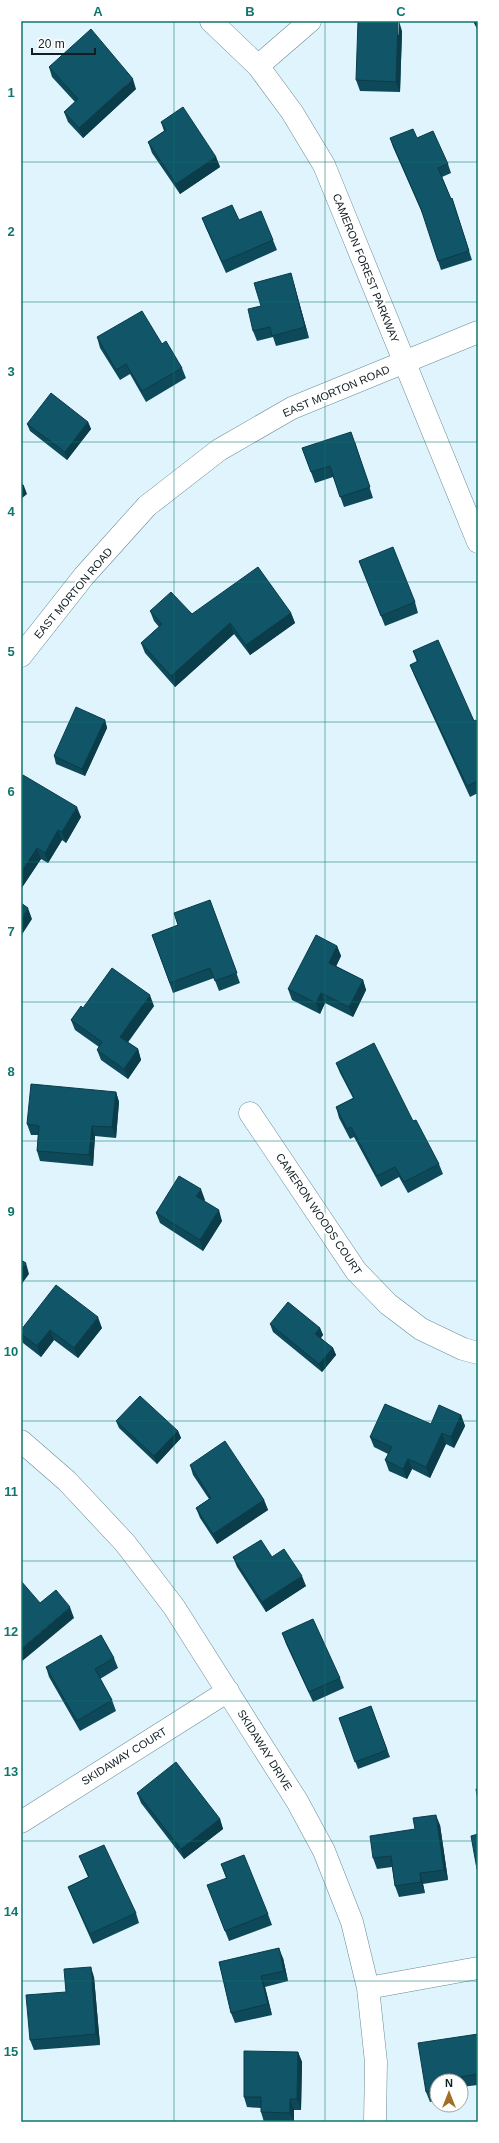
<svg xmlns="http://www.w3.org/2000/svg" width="499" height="2143" viewBox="0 0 499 2143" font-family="Arial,sans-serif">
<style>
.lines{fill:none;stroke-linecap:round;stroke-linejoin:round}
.street-casing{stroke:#6a8b97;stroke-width:23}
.street{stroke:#fff;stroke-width:22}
.wall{fill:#0e4959}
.shaded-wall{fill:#0b3c49}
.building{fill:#105568;stroke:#0b3c49}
.grid{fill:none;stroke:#0f766e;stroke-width:1;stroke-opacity:0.55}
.labels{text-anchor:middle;stroke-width:4;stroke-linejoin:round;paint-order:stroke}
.street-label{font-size:11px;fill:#111e23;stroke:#fff}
.neatline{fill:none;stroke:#0f766e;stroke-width:1.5}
.grid-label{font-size:13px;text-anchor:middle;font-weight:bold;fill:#0f766e}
</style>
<rect width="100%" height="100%" fill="#dff4fc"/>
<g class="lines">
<!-- street casing -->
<g class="street-casing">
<path id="street" d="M 211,21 L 258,66 L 292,112 L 324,165 L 478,542
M 258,66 L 310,21
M 21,656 L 84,576 L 147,506 L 219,450 L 292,408 L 478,332
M 250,1113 L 356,1271 L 388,1304 L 421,1329 L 463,1349 L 478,1353
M 21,1441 L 67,1481 L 125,1543 L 174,1607 L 297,1801 L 324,1851 L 352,1922 L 368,1988 L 376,2062 L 375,2122
M 21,1822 L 228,1691
M 368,1988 L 478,1968"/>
</g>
<!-- street -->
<use href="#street" class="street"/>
</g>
<!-- wall -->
<path class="wall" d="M 473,21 L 478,21 L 478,31 Z
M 402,31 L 400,92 L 360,91 L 356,80 Z
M 49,67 L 136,89 L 83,138 L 68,122 L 64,112 L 75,102 L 52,77 Z
M 161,122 L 216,157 L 220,167 L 180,194 L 152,153 L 148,142 L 164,131 Z
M 390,138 L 417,138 L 448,164 L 451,173 L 442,177 L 451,199 L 452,198 L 472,260 L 441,270 L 423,215 L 393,147 Z
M 202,218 L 239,220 L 273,240 L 277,250 L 226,273 L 206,228 Z
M 294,284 L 309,338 L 276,346 L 273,337 L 257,341 L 253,331 L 261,306 Z
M 97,337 L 162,344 L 182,368 L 186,378 L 146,402 L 130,374 L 120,380 L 100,348 Z
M 88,422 L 91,429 L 67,460 L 30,431 L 27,424 Z
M 355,442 L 373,498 L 344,507 L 333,477 L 315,483 L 302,448 Z
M 359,561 L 415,602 L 418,613 L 385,626 Z
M 150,611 L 192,614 L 291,613 L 295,623 L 250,655 L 234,634 L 175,687 L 145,653 L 141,643 L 159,627 L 154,621 Z
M 413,651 L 478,725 L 478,793 L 470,797 L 414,675 L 410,665 L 417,662 Z
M 105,720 L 107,728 L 85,776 L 56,764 L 54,756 Z
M 21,779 L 81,817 L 66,843 L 62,840 L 48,863 L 41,859 L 21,889 Z
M 210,900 L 240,983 L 219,991 L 214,978 L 173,993 L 152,935 L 178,925 Z
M 337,946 L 341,956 L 336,966 L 363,980 L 366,990 L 353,1017 L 325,1003 L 320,1014 L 292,1000 L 288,989 Z
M 154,1006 L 127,1042 L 138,1049 L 141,1060 L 128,1079 L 101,1060 L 97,1050 L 99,1047 L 75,1030 L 71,1020 L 83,1008 Z
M 336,1063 L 413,1121 L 439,1164 L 443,1174 L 408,1193 L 399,1177 L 381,1187 L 354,1137 L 350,1139 L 339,1118 L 336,1107 L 353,1098 L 340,1073 Z
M 116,1092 L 119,1102 L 116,1138 L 95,1136 L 93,1166 L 40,1161 L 37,1151 L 38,1135 L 31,1135 L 27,1124 Z
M 205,1200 L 204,1201 L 222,1221 L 203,1251 L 160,1223 L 156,1213 Z
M 270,1324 L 320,1328 L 323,1335 L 321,1338 L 333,1348 L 336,1355 L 322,1372 L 273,1332 Z
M 102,1328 L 78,1358 L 54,1340 L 41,1357 L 23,1343 L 21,1337 L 21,1330 Z
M 461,1415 L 465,1426 L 454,1448 L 446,1444 L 430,1478 L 412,1469 L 407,1479 L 389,1471 L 385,1460 L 388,1454 L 374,1447 L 370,1437 L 431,1424 Z
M 116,1421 L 178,1431 L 181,1438 L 157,1464 L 119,1428 Z
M 190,1465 L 264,1500 L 268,1510 L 217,1544 L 200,1518 L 196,1508 L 209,1499 L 193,1475 Z
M 233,1557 L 272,1557 L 306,1586 L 266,1612 L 237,1567 Z
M 282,1633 L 340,1678 L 344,1688 L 313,1702 L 286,1644 Z
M 114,1658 L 118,1668 L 100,1679 L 112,1700 L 116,1711 L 80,1731 L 49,1677 L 46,1667 Z
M 371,1706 L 390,1757 L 358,1769 L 339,1718 Z
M 137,1793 L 220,1819 L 223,1829 L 184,1859 L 141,1803 Z
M 440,1825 L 448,1880 L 423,1884 L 425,1893 L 399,1897 L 395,1886 L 392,1867 L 377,1869 L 373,1858 Z
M 79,1856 L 136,1913 L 139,1923 L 93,1944 L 72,1897 L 68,1887 L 88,1877 Z
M 221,1864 L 268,1914 L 272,1925 L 229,1941 L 211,1895 L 226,1878 Z
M 283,1958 L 288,1981 L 265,1987 L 272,2015 L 235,2023 L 231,2013 L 219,1962 Z
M 94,1977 L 100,2045 L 34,2050 L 30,2040 Z
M 478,2034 L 478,2085 L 461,2087 L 461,2081 L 437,2081 L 437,2101 L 430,2102 L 426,2092 Z
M 298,2052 L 302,2062 L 301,2110 L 294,2110 L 294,2122 L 264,2122 L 261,2112 L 261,2108 L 247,2107 L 244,2097 Z"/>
<!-- shaded-wall -->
<path class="shaded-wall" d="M 399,21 L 402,31 L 400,92 L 396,82 Z
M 133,79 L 136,89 L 83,138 L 79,128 Z
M 216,157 L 220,167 L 180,194 L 176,184 Z
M 291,273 L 294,284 L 309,338 L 305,327 Z
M 88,422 L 91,429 L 67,460 L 65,452 Z
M 24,486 L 27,494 L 21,499 L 21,489 Z
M 291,613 L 295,623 L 250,655 L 246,645 Z
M 230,623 L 234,634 L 175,687 L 171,676 Z
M 105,720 L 107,728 L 85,776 L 82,769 Z
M 77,807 L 81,817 L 66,843 L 62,832 Z
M 58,830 L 62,840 L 48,863 L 45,853 Z
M 37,848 L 41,859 L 21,889 L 21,873 Z
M 28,908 L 32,919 L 21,936 L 21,920 Z
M 337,946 L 341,956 L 333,973 L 329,963 Z
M 363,980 L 366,990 L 353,1017 L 349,1007 Z
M 321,993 L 325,1003 L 320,1014 L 316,1003 Z
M 150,995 L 154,1006 L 124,1048 L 120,1037 Z
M 138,1049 L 141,1060 L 128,1079 L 124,1069 Z
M 116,1092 L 119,1102 L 116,1138 L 112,1127 Z
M 92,1126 L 95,1136 L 93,1166 L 89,1155 Z
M 201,1189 L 205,1200 L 200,1207 L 196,1196 Z
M 219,1210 L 222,1221 L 203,1251 L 200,1240 Z
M 26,1263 L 29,1274 L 21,1285 L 21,1270 Z
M 98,1317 L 102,1328 L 78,1358 L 74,1348 Z
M 320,1328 L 323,1335 L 318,1341 L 315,1334 Z
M 50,1330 L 54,1340 L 41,1357 L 37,1346 Z
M 333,1348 L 336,1355 L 322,1372 L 319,1364 Z
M 461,1415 L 465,1426 L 454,1448 L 451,1437 Z
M 178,1431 L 181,1438 L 157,1464 L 154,1456 Z
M 442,1433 L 446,1444 L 430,1478 L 426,1467 Z
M 408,1459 L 412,1469 L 407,1479 L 403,1469 Z
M 264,1500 L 268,1510 L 217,1544 L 213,1534 Z
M 302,1576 L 306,1586 L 266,1612 L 262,1602 Z
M 70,1607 L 74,1618 L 21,1662 L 21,1649 Z
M 436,1815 L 440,1825 L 448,1880 L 444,1870 Z
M 220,1819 L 223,1829 L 184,1859 L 181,1849 Z
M 420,1873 L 423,1884 L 425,1893 L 421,1882 Z
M 279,1948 L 283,1958 L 288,1981 L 284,1971 Z
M 91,1967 L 94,1977 L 100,2045 L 96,2034 Z
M 261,1976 L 265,1987 L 272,2015 L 268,2004 Z
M 298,2052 L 302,2062 L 301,2110 L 297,2099 Z
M 290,2099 L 294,2110 L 294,2122 L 290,2113 Z"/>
<!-- building -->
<path class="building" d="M 358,21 L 398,21 L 396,82 L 356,80 Z
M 474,21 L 478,21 L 478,24 L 476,25 Z
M 91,29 L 133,79 L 79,128 L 64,112 L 78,99 L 49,67 Z
M 183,107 L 216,157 L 176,184 L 148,142 L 166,130 L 161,122 Z
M 413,129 L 417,138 L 433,131 L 448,164 L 438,168 L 451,199 L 452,198 L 469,251 L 438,261 L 421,209 L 390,138 Z
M 232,205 L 239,220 L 261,211 L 273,240 L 222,262 L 202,218 Z
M 291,273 L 305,327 L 272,336 L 270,327 L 253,331 L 248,309 L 261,306 L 254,283 Z
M 142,311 L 162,344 L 166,341 L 182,368 L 142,391 L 126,364 L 116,370 L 97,337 Z
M 51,393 L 88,422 L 65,452 L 27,424 Z
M 351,432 L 370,487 L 340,497 L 330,466 L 311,472 L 302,448 Z
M 21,483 L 24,486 L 21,489 Z
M 393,547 L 415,602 L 381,616 L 359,561 Z
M 258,567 L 291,613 L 246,645 L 230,623 L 171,676 L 141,643 L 162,624 L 150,611 L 171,592 L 192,614 Z
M 438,640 L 474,721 L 476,720 L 478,725 L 478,781 L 467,786 L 410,665 L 418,661 L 413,651 Z
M 76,707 L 105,720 L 82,769 L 54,756 Z
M 23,775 L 77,807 L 62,832 L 58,830 L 45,853 L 37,848 L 21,873 L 21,779 Z
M 210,900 L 237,973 L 215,981 L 210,968 L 170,983 L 152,935 L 178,925 L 174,913 Z
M 21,903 L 28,908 L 21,920 Z
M 316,935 L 337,946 L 329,963 L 363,980 L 349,1007 L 321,993 L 316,1003 L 288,989 Z
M 112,968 L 150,995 L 120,1037 L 138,1049 L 124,1069 L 97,1050 L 102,1042 L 71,1020 L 81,1006 L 83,1008 Z
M 374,1043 L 413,1121 L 416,1120 L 439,1164 L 404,1182 L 395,1167 L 377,1176 L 351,1127 L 347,1129 L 336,1107 L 354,1098 L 336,1063 Z
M 31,1084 L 116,1092 L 112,1127 L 92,1126 L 89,1155 L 37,1151 L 39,1126 L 27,1124 Z
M 179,1176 L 201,1189 L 196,1196 L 219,1210 L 200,1240 L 156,1213 Z
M 21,1260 L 26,1263 L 21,1270 Z
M 56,1285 L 98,1317 L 74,1348 L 50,1330 L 37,1346 L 21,1334 L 21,1330 Z
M 288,1302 L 320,1328 L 315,1334 L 333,1348 L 319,1364 L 270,1324 Z
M 140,1396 L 178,1431 L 154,1456 L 116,1421 Z
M 385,1404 L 431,1424 L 439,1405 L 461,1415 L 451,1437 L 442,1433 L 426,1467 L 408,1459 L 403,1469 L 385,1460 L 392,1447 L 370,1437 Z
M 225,1441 L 264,1500 L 213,1534 L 196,1508 L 211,1498 L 190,1465 Z
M 261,1540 L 272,1557 L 284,1549 L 302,1576 L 262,1602 L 233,1557 Z
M 21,1581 L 40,1603 L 56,1590 L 70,1607 L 21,1649 Z
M 313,1619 L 340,1678 L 309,1692 L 282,1633 Z
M 101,1635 L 114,1658 L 95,1669 L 112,1700 L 77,1721 L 46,1667 Z
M 371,1706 L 387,1750 L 355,1762 L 339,1718 Z
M 176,1762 L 220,1819 L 181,1849 L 137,1793 Z
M 476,1789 L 478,1789 L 478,1800 Z
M 436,1815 L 444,1870 L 420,1873 L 421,1882 L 395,1886 L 391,1856 L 373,1858 L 370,1836 L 415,1829 L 413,1818 Z
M 478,1834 L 478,1868 L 477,1869 L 471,1836 Z
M 104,1845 L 136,1913 L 90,1934 L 68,1887 L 89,1877 L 79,1856 Z
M 244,1855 L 268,1914 L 225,1931 L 207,1885 L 227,1878 L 221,1864 Z
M 279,1948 L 284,1971 L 261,1976 L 268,2004 L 231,2013 L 219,1962 Z
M 91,1967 L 96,2034 L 30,2040 L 26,1995 L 66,1992 L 64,1969 Z
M 478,2034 L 478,2074 L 454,2078 L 454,2081 L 437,2081 L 437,2090 L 426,2092 L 418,2043 Z
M 244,2051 L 298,2052 L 297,2099 L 290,2099 L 290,2113 L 261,2112 L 261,2097 L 244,2097 Z"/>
<!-- grid -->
<path class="grid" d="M 174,21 L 174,2122M 325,21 L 325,2122M 21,162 L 478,162M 21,302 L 478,302M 21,442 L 478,442M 21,582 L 478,582M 21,722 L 478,722M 21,862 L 478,862M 21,1002 L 478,1002M 21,1141 L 478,1141M 21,1281 L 478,1281M 21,1421 L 478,1421M 21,1561 L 478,1561M 21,1701 L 478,1701M 21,1841 L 478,1841M 21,1981 L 478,1981"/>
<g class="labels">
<!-- street labels -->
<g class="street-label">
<text transform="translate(366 268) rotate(68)" y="4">CAMERON FOREST PARKWAY</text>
<text transform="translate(336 391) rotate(-23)" y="4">EAST MORTON ROAD</text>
<text transform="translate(73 593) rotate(-50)" y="4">EAST MORTON ROAD</text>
<text transform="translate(319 1214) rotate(56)" y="4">CAMERON WOODS COURT</text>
<text transform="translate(265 1750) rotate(58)" y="4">SKIDAWAY DRIVE</text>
<text transform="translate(124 1756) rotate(-32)" y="4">SKIDAWAY COURT</text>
</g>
</g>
<!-- border -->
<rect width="499" height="2143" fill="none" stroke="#ffffff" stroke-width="44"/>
<!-- north arrow -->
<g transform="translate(449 2093)"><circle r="19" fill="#ffffff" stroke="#a0a5a7"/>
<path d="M0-3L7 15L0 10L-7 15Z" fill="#a06e24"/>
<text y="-6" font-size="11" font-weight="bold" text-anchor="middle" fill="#111e23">N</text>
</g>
<!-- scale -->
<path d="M32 48v6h63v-6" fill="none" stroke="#111e23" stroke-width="2"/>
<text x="38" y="48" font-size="12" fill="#111e23" stroke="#ffffff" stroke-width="3" paint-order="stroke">20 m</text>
<rect x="22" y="22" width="455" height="2099" class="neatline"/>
<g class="grid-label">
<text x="98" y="16">A</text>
<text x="250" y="16">B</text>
<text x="401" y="16">C</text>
<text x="11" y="97">1</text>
<text x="11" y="236">2</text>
<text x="11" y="376">3</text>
<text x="11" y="516">4</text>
<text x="11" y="656">5</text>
<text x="11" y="796">6</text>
<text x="11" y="936">7</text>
<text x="11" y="1076">8</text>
<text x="11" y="1216">9</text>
<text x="11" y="1356">10</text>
<text x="11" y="1496">11</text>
<text x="11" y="1636">12</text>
<text x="11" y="1776">13</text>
<text x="11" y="1916">14</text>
<text x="11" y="2056">15</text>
</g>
</svg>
